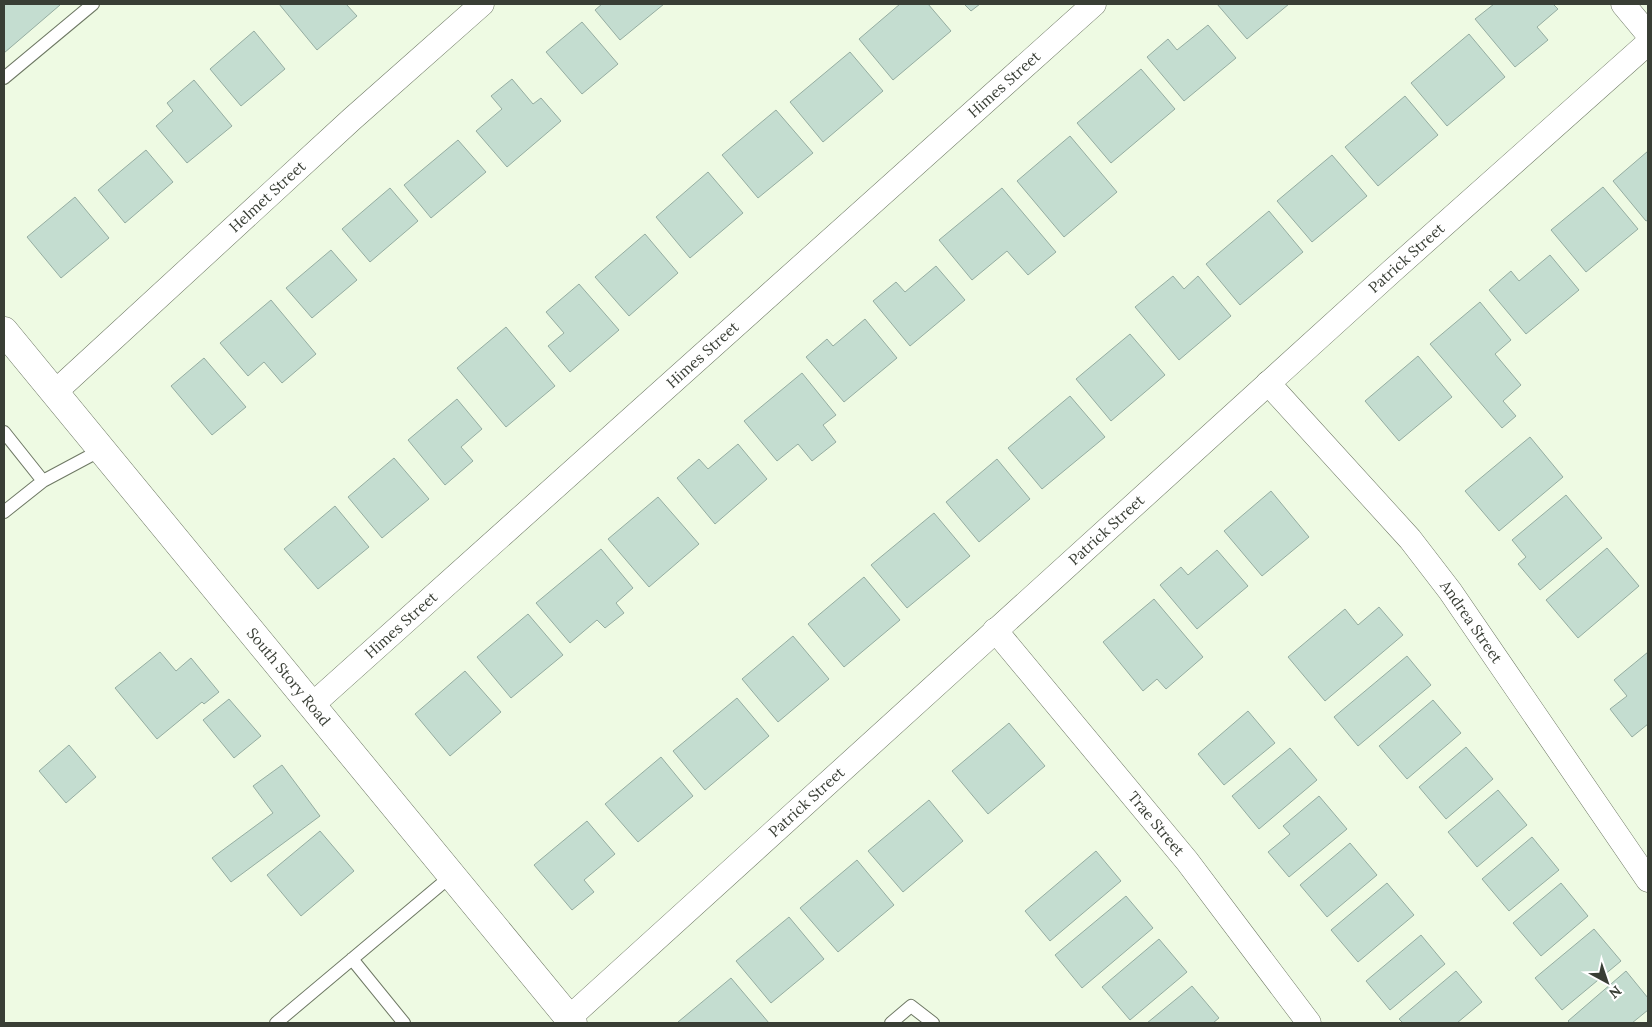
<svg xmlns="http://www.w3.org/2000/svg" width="1652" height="1027" viewBox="0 0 1652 1027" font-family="Lora,serif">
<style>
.building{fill:#c4ddd0;stroke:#95ada1}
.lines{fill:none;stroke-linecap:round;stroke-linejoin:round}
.lane-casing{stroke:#6e7864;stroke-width:14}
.street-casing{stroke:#6e7864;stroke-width:25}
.secondary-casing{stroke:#6e7864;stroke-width:29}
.lane{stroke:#fff;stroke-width:12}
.street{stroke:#fff;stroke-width:24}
.secondary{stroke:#fff;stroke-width:28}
.labels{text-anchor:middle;stroke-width:5;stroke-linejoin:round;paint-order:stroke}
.street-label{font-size:15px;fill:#393e35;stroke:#fff}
</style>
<rect width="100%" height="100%" fill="#eefae3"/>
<!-- building -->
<path class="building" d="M 4,4 L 59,4 L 60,5 L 4,53 Z
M 279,4 L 346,4 L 357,16 L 317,50 Z
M 602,4 L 664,4 L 620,40 L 595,10 Z
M 900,4 L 928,4 L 951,31 L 893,80 L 859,39 Z
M 964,4 L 980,4 L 971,11 Z
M 1217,4 L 1289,4 L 1247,39 Z
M 1494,4 L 1553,4 L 1558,9 L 1537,27 L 1548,40 L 1515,67 L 1475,19 Z
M 582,22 L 618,64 L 582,94 L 546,52 Z
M 1208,25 L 1236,58 L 1184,101 L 1147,57 L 1168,39 L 1177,50 Z
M 254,31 L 285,69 L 241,106 L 210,69 Z
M 1469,34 L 1505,77 L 1447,126 L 1411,83 Z
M 850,52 L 883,91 L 823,142 L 790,102 Z
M 1141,69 L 1175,109 L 1111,163 L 1077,123 Z
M 512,79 L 533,104 L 541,98 L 561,121 L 507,167 L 476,131 L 502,109 L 491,96 Z
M 194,80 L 232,126 L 187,163 L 156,126 L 173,111 L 167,103 Z
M 1405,96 L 1438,135 L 1378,186 L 1345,147 Z
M 776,110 L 813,153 L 758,198 L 722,155 Z
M 1070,136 L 1117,192 L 1064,237 L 1017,181 Z
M 458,140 L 486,172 L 431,218 L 404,185 Z
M 146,150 L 173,182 L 125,223 L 98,190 Z
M 1648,151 L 1648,220 L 1646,221 L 1613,181 Z
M 1332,155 L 1367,196 L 1312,242 L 1277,201 Z
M 708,172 L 743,213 L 690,258 L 656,217 Z
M 1603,187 L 1638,229 L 1586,272 L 1551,230 Z
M 390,188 L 418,221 L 370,262 L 342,229 Z
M 1002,188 L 1056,252 L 1028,275 L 1007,251 L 972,280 L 939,240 Z
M 75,197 L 109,238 L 61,278 L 27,237 Z
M 1269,211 L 1303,252 L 1240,305 L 1206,264 Z
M 645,234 L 678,273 L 629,316 L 595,277 Z
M 331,250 L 357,280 L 312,318 L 286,288 Z
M 1550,255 L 1579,290 L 1526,334 L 1489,290 L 1511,271 L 1519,281 Z
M 936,266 L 965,300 L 910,346 L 873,301 L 896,282 L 905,292 Z
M 1173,276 L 1184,289 L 1198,276 L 1231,316 L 1179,360 L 1135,307 Z
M 579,284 L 619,330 L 570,372 L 548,346 L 564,333 L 546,312 Z
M 271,300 L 316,354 L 282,383 L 264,362 L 248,376 L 220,343 Z
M 1480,302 L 1511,340 L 1495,354 L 1521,385 L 1503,401 L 1516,416 L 1502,428 L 1430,344 Z
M 865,319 L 897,358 L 844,402 L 806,357 L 827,339 L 833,346 Z
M 506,327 L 555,386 L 506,427 L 457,368 Z
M 1130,334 L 1165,375 L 1111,421 L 1076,379 Z
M 1418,356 L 1452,397 L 1399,441 L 1365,401 Z
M 204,358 L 246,407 L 212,435 L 171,386 Z
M 802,373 L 836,415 L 823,425 L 836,442 L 812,461 L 798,444 L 777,461 L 744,421 Z
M 1070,396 L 1105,437 L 1042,489 L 1008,448 Z
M 457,399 L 482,429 L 461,447 L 473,461 L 445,485 L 408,440 Z
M 1530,437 L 1563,477 L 1499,531 L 1465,491 Z
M 738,444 L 767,479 L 715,524 L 677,478 L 699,459 L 708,469 Z
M 394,458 L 429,499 L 382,538 L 348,497 Z
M 997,459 L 1030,499 L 979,542 L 946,502 Z
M 1271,491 L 1309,537 L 1262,576 L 1224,531 Z
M 1566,495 L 1602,538 L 1540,590 L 1518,564 L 1526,557 L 1512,540 Z
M 658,497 L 699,544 L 649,587 L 608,539 Z
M 335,506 L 369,547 L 318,589 L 284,549 Z
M 934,513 L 970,556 L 907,608 L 871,565 Z
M 1607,548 L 1639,586 L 1578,638 L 1546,600 Z
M 601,549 L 633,588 L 616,603 L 624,613 L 605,628 L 597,620 L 570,643 L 536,603 Z
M 1217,550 L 1248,586 L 1197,629 L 1160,585 L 1181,567 L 1188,575 Z
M 864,577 L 900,620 L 844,667 L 808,624 Z
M 1154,599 L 1203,657 L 1166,689 L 1157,679 L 1143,691 L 1103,642 Z
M 1379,607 L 1403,635 L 1325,701 L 1288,657 L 1345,609 L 1358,625 Z
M 528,614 L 563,655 L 511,698 L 477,657 Z
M 793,636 L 829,679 L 778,722 L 742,679 Z
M 160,652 L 176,671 L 191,658 L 219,692 L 204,704 L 202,702 L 157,739 L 115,688 Z
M 1648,652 L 1648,724 L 1632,737 L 1610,709 L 1627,696 L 1614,680 Z
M 1407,656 L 1431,685 L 1358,746 L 1334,717 Z
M 465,671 L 501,712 L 450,756 L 415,714 Z
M 737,698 L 769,736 L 705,790 L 673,751 Z
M 229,699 L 261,736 L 234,758 L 203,720 Z
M 1433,700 L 1461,733 L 1407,779 L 1379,746 Z
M 1248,711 L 1275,743 L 1224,785 L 1198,754 Z
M 1009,723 L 1045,766 L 988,814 L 952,771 Z
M 69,745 L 96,777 L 66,803 L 39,771 Z
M 1466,747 L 1493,779 L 1446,819 L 1419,787 Z
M 1290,748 L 1317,780 L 1259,829 L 1232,796 Z
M 661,757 L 693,796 L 638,842 L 605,804 Z
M 282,765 L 320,816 L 231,882 L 212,858 L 273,813 L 253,786 Z
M 1498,790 L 1527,825 L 1477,867 L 1448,832 Z
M 1319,796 L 1347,829 L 1289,877 L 1268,852 L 1290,834 L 1283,826 Z
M 929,800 L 963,841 L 903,892 L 868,851 Z
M 587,821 L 615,854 L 584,880 L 594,892 L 572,910 L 534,865 Z
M 320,831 L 354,871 L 301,916 L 267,875 Z
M 1532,837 L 1559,870 L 1509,911 L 1482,879 Z
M 1350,843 L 1377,875 L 1327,917 L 1300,885 Z
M 1096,851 L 1121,881 L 1050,941 L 1025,911 Z
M 857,860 L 894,905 L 838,952 L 800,908 Z
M 1387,883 L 1414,915 L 1358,962 L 1331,930 Z
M 1561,883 L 1588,916 L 1541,956 L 1513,923 Z
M 1126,896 L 1153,928 L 1082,988 L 1055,955 Z
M 789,917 L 824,959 L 771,1003 L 736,961 Z
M 1594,929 L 1621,961 L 1562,1010 L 1535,978 Z
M 1421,935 L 1445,964 L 1390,1010 L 1366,981 Z
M 1159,939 L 1187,972 L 1130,1020 L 1102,987 Z
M 1456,971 L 1482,1002 L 1457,1023 L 1403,1023 L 1399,1019 Z
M 1626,971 L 1648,998 L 1648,1010 L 1632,1023 L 1570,1023 L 1568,1021 Z
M 731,978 L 769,1023 L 679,1023 L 678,1022 Z
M 1192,986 L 1219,1018 L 1213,1023 L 1147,1023 Z"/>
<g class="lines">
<!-- lane casing -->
<g class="lane-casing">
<path id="lane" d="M 4,78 L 93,4
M 4,432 L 43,481 L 101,450
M 4,512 L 43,481
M 352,959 L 404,1023
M 276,1023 L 451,876
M 891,1023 L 911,1006 L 933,1023"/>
</g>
<!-- street casing -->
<g class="street-casing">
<g id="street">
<path d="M 1623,4 L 1648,34"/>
<path id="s1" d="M 1268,383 L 1410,539 L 1450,591 L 1648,880"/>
<path id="s2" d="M 54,393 L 352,119 L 482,4"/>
<path id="s3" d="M 995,630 L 1187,861 L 1309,1023"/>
<path id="s4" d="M 311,706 L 1094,4"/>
<path id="s5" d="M 569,1018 L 1392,271 L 1648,43"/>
</g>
</g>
<!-- secondary casing -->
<g class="secondary-casing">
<g id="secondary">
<path id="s6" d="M 4,331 L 573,1023"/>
</g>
</g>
<!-- lane -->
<use href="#lane" class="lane"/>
<!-- street -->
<use href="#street" class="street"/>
<!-- secondary -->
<use href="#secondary" class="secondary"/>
</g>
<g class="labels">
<!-- street labels -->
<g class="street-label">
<text dy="5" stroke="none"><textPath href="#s4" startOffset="931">Himes Street</textPath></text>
<text dy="5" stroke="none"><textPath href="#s2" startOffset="290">Helmet Street</textPath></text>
<text dy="5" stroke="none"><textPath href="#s5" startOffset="1131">Patrick Street</textPath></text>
<text dy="5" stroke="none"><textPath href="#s4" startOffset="526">Himes Street</textPath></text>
<text dy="5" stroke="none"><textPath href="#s5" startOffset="726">Patrick Street</textPath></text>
<text dy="5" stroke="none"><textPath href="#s1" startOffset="314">Andrea Street</textPath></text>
<text dy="5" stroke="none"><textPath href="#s4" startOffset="121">Himes Street</textPath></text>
<text dy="5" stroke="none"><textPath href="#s6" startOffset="448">South Story Road</textPath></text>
<text dy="5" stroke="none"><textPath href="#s5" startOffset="321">Patrick Street</textPath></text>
<text dy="5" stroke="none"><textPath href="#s3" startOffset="252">Trae Street</textPath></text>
</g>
</g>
<!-- border -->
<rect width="1652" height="1027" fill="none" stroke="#393e35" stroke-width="10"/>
<!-- north arrow -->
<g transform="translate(1607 982) rotate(140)" stroke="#ffffff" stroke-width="4" paint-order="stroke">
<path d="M0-4L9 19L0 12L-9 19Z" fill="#393e35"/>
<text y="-8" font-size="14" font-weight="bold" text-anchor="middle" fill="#393e35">N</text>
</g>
</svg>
